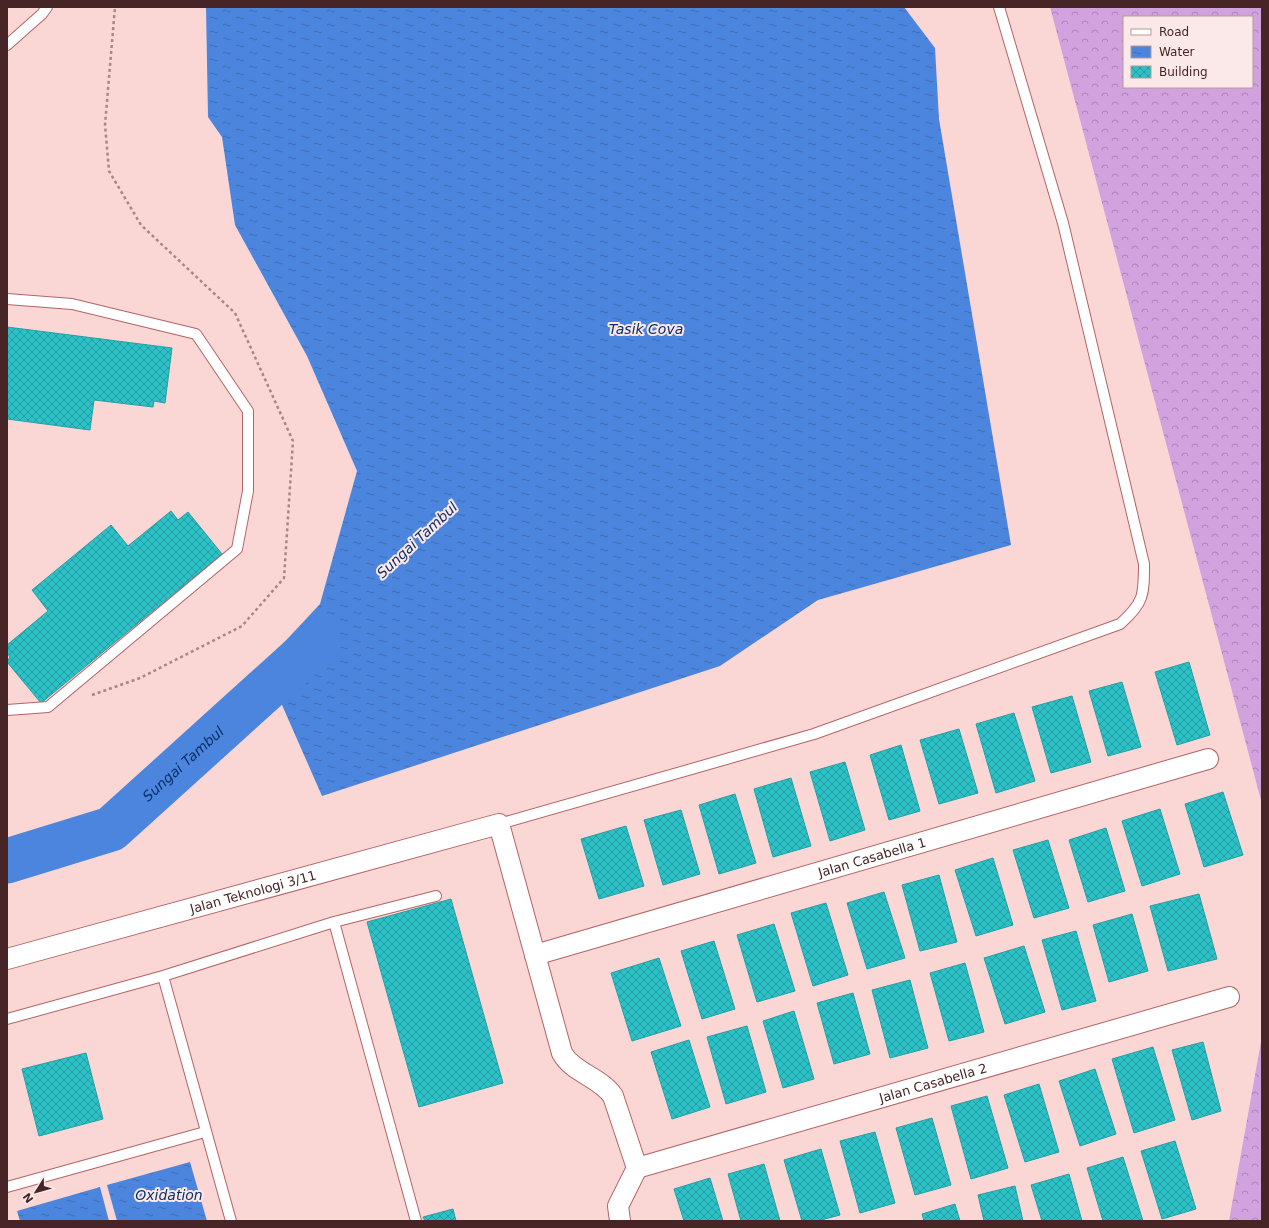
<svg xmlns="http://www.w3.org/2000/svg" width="1269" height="1228" viewBox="0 0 1269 1228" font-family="'DejaVu Sans',sans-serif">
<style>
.forest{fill:url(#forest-crowns);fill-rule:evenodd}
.water{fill:url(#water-ripples)}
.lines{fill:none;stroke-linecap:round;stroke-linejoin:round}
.river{stroke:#4c85dd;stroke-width:45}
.building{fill:url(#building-cross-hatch);stroke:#22a0a4}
.lane-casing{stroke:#b36466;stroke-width:12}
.street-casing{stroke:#b36466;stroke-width:22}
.path{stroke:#a98686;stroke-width:2.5;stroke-dasharray:3 3;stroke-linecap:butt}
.lane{stroke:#fff;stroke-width:10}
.street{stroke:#fff;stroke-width:20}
.labels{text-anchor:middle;stroke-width:4;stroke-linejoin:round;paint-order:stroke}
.street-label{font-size:13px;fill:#472526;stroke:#fbe8e8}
.water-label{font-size:14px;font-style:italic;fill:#0a2f67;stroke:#fbe8e8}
</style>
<defs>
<pattern id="forest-crowns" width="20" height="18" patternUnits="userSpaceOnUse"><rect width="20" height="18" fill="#d1a2de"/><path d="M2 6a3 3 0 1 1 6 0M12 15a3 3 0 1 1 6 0" fill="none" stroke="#ab84b4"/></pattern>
<pattern id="water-ripples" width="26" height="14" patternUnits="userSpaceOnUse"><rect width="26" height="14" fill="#4c85dd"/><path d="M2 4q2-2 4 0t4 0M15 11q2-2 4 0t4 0" fill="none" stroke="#416db3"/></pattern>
<pattern id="building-cross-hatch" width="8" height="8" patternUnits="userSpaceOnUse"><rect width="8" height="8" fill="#2cc1c6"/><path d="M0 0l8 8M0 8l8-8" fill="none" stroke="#279da1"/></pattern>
</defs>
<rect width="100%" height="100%" fill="#fad6d5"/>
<!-- forest -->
<path class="forest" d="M 1050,7 L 1262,7 L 1262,804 ZM 1124,17 L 1252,17 L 1252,87 L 1124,87 Z
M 1262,1036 L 1262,1221 L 1229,1221 Z"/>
<!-- water -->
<path class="water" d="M 206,7 L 904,7 L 935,48 L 939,119 L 1011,545 L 818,600 L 720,666 L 322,796 L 264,664 L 320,604 L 357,471 L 307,356 L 235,225 L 222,137 L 208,117 Z
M 190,1162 L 207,1221 L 117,1221 L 107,1185 Z
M 100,1187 L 109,1221 L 20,1221 L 17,1211 Z"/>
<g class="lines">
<!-- river -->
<path class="river" id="s1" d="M 7,861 L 111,829 L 319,641"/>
</g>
<!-- building -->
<path class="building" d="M 7,327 L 172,348 L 165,403 L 154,401 L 153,407 L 94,400 L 90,430 L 7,419 Z
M 171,511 L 178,520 L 188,512 L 222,554 L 41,703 L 7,662 L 10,657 L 7,653 L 7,645 L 48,611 L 32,590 L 111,525 L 128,546 Z
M 1189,662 L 1210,735 L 1177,745 L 1155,672 Z
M 1122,682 L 1141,747 L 1108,756 L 1089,691 Z
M 1072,696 L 1091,762 L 1051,773 L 1032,707 Z
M 1014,713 L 1035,781 L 996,793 L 976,724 Z
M 959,729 L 978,793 L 939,804 L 920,740 Z
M 901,745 L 920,811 L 889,820 L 870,755 Z
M 845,762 L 865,830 L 830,841 L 810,772 Z
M 791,778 L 811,846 L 773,857 L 754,789 Z
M 1223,792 L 1243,855 L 1204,867 L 1185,804 Z
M 735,794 L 756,863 L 719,874 L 699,805 Z
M 1160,809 L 1180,874 L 1142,886 L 1122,821 Z
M 681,810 L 700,874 L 663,885 L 644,820 Z
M 626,826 L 644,886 L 599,899 L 581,839 Z
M 1106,828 L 1125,891 L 1088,902 L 1069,840 Z
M 1048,840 L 1069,908 L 1034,918 L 1013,850 Z
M 993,858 L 1013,925 L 976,936 L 955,870 Z
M 939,875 L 957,942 L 920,951 L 902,885 Z
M 884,892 L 905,958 L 867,969 L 847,903 Z
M 1199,894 L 1217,959 L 1168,971 L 1150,906 Z
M 451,899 L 503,1083 L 419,1107 L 367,922 Z
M 826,903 L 848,975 L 813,986 L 791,913 Z
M 1132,914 L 1148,971 L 1109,982 L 1093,925 Z
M 774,924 L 795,991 L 757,1002 L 737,935 Z
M 1076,931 L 1096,1001 L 1062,1010 L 1042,940 Z
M 714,941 L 735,1009 L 702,1019 L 681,951 Z
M 1024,946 L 1045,1012 L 1005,1024 L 984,958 Z
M 659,958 L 681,1026 L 632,1041 L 611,973 Z
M 965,963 L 984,1032 L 949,1041 L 930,973 Z
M 910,980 L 928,1048 L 890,1058 L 872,990 Z
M 853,993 L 870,1054 L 834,1064 L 817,1003 Z
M 794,1011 L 814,1079 L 783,1088 L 763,1021 Z
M 747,1026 L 766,1092 L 726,1104 L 707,1037 Z
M 689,1040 L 710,1107 L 672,1119 L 651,1052 Z
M 1203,1042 L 1221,1111 L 1192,1120 L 1172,1050 Z
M 1153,1047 L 1175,1120 L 1134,1133 L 1112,1059 Z
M 86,1053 L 103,1119 L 39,1136 L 22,1069 Z
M 1095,1069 L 1116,1134 L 1080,1146 L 1059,1081 Z
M 1039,1084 L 1059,1152 L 1025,1162 L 1004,1095 Z
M 987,1096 L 1008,1168 L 971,1179 L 951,1106 Z
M 932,1118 L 951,1185 L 915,1195 L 896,1128 Z
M 875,1132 L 895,1203 L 860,1213 L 840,1141 Z
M 1175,1141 L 1196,1209 L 1162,1219 L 1141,1151 Z
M 821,1149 L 840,1215 L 817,1221 L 802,1221 L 784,1160 Z
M 1123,1157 L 1143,1221 L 1103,1221 L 1087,1168 Z
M 764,1164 L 780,1221 L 741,1221 L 728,1174 Z
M 1069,1174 L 1082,1221 L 1042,1221 L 1031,1185 Z
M 710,1178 L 723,1221 L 684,1221 L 674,1189 Z
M 1015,1186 L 1023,1221 L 984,1221 L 978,1195 Z
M 955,1204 L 960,1221 L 924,1221 L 922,1214 Z
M 453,1209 L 456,1221 L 425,1221 L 423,1217 Z"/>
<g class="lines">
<!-- lane casing -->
<g class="lane-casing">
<path id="lane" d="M 7,45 L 42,14 L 47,7
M 7,299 L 72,304 L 196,334 L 248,411 L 248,491 L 237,549 L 48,707 L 7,710
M 499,824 L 814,734 L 1120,624 C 1144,603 1144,595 1144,564 L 1063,223 L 999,7
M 334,922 L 416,1221
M 163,976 L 231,1221
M 7,1019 L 163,976 L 334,922 L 436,896
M 7,1187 L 205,1132"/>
</g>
<!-- street casing -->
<g class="street-casing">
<g id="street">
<path id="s2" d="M 535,955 L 1208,759"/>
<path id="s3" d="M 7,959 L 499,824 L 562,1053 C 573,1073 600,1077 613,1096 L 637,1168 L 618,1206 L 620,1221"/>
<path id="s4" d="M 637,1168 L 1229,997"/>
</g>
</g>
<!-- path -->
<path class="path" d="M 92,695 L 140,678 L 242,626 L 284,578 L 293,441 L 235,313 L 141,225 L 109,171 L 105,125 L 115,7"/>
<!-- lane -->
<use href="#lane" class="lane"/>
<!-- street -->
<use href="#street" class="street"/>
</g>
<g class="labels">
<!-- street labels -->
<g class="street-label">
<text dy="5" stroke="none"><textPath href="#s2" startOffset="351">Jalan Casabella 1</textPath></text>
<text dy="5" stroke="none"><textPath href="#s3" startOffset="255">Jalan Teknologi 3/11</textPath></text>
<text dy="5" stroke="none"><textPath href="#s4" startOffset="308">Jalan Casabella 2</textPath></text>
</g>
<!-- water labels -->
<g class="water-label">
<text x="646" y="334">Tasik Cova</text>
<text transform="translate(417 540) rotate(-43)" y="5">Sungai Tambul</text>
<text dy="5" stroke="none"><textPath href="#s1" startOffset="206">Sungai Tambul</textPath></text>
<text x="169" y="1200">Oxidation</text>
</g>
</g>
<!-- border -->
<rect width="1269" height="1228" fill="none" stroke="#472526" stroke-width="16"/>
<!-- legend -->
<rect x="1123" y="16" width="130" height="72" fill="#fbe8e8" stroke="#b39a9a"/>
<rect x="1131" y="29" width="20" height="6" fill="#ffffff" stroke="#b39a9a"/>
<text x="1159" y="36" font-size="12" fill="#472526">Road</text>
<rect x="1131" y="46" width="20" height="12" fill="url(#water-ripples)" stroke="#b39a9a"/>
<text x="1159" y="56" font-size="12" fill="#472526">Water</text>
<rect x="1131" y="66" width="20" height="12" fill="url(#building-cross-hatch)" stroke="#b39a9a"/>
<text x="1159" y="76" font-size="12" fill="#472526">Building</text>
<!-- north arrow -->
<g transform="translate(36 1192) rotate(233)" stroke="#fbe8e8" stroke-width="3" paint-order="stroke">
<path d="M0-3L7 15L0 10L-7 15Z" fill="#472526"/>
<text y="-6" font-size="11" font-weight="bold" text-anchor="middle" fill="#472526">N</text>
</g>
</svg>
